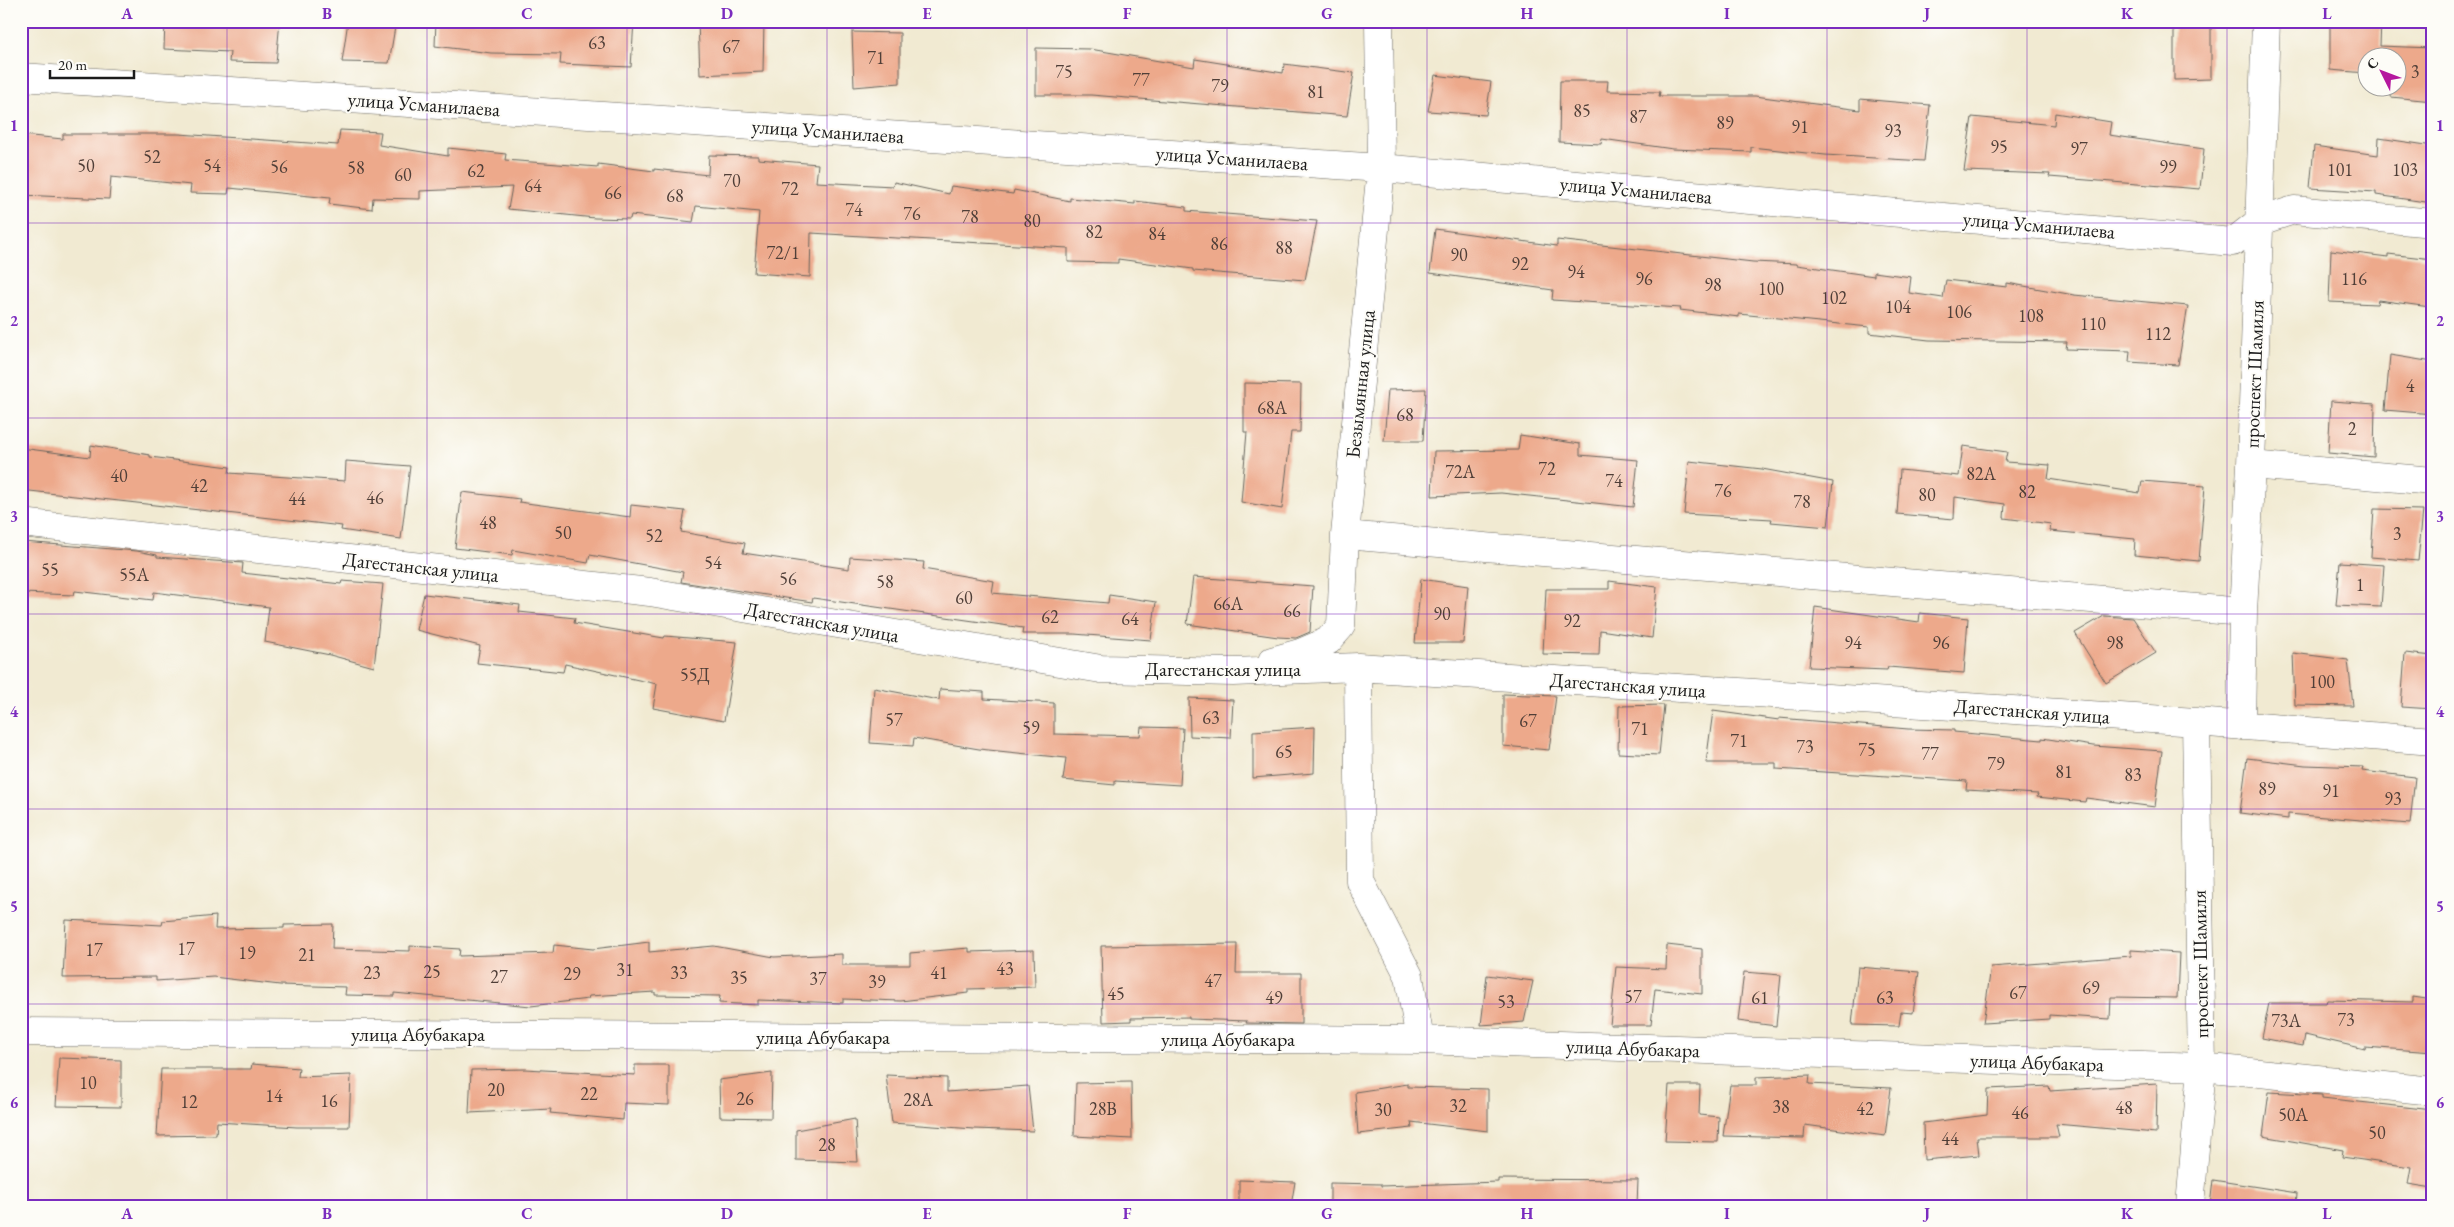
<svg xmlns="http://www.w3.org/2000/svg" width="2454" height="1227" viewBox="0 0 2454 1227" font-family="'EB Garamond',serif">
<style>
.building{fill:#eda98b}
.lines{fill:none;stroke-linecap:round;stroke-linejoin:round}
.minor-casing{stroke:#67645c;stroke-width:29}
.minor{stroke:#fff;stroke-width:28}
.grid{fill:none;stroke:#7b2cbf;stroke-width:1;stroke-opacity:0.55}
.labels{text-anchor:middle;stroke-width:4;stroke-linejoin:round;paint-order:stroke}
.number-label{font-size:18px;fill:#503f38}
.street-label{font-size:20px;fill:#1c1c1c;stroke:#fdfcf7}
.neatline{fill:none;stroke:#7b2cbf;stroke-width:2}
.grid-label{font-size:16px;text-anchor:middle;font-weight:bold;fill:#7b2cbf}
</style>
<rect width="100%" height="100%" fill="#fdfcf7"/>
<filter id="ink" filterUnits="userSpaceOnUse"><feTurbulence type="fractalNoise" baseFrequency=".02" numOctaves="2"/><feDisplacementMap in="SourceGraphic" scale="10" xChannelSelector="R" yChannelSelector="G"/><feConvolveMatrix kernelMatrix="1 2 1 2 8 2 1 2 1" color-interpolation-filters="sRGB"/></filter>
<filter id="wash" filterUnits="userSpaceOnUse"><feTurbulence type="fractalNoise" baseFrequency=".0096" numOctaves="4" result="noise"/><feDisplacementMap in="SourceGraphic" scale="20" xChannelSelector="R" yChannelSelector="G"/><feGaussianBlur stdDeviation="1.12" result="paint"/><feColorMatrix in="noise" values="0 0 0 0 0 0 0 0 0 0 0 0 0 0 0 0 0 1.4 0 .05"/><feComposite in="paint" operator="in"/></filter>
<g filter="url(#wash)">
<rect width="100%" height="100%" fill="#f1ead2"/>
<g id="blocks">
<!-- building -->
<path class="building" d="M 165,21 L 280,21 L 276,63 L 229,62 L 230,52 L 164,49 Z
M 348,21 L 396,21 L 389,63 L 342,62 Z
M 436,21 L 634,21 L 631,67 L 560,64 L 561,54 L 491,53 L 435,46 Z
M 698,21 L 764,21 L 763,72 L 700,75 Z
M 2330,21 L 2381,21 L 2380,46 L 2433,48 L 2433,101 L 2391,97 L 2392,88 L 2396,88 L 2396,58 L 2366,58 L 2366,73 L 2330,70 Z
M 2174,25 L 2211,25 L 2211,79 L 2174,80 Z
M 852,32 L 900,33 L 900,83 L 854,87 Z
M 1036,48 L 1090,49 L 1194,67 L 1195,59 L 1283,73 L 1284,64 L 1354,73 L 1347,116 L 1091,95 L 1036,95 Z
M 1435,75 L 1491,82 L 1486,115 L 1428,111 Z
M 1560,81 L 1608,81 L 1607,91 L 1660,92 L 1659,96 L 1755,96 L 1860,110 L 1860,99 L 1930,105 L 1924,161 L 1825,155 L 1751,147 L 1751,152 L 1673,149 L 1602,139 L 1601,144 L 1559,142 Z
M 2055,113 L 2111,122 L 2109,135 L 2204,149 L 2200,189 L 2049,177 L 2050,174 L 1964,171 L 1972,117 L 2054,125 Z
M 340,130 L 381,132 L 379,145 L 448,156 L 448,148 L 506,154 L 505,160 L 598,167 L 598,164 L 654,171 L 654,169 L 708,175 L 709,155 L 758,156 L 758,159 L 818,164 L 816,182 L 893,186 L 894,182 L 949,194 L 951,186 L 1013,194 L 1014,190 L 1070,201 L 1070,198 L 1135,204 L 1135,201 L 1186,207 L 1186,211 L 1317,221 L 1305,280 L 1193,271 L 1193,269 L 1118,259 L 1118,263 L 1068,262 L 1068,248 L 811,233 L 810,277 L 754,273 L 759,212 L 696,206 L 693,222 L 631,215 L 630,219 L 595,218 L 508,209 L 512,187 L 420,191 L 420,199 L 373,198 L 372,209 L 329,204 L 330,198 L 229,188 L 228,194 L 190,193 L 191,185 L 111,177 L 109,199 L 21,195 L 21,135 L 63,139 L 63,134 L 179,134 L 338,145 Z
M 2379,138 L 2433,146 L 2433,203 L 2376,195 L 2376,192 L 2310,188 L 2314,146 L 2378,155 Z
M 1435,229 L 1557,246 L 1557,240 L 1753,262 L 1797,264 L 1797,265 L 1874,276 L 1874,272 L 1911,277 L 1909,293 L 1943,298 L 1946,280 L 2007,287 L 2007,283 L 2074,295 L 2188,306 L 2178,365 L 2129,362 L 2130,351 L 2066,349 L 2067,342 L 1929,340 L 1869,333 L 1869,327 L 1739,314 L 1739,317 L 1680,310 L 1681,308 L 1552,300 L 1553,290 L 1430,273 Z
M 2331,250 L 2388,257 L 2388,254 L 2433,259 L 2433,291 L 2430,307 L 2378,300 L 2377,304 L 2329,302 Z
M 2390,355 L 2433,362 L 2433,414 L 2385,410 Z
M 1244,383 L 1301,384 L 1300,432 L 1291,432 L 1282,509 L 1241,502 L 1247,432 L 1244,432 Z
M 1426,389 L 1423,441 L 1384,441 L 1388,390 Z
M 2331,401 L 2375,404 L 2374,457 L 2328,453 Z
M 1520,435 L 1580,444 L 1580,455 L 1638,460 L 1633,507 L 1501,493 L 1432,496 L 1434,451 L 1518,450 Z
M 91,445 L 150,455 L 150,457 L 230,467 L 229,473 L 345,481 L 346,461 L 410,466 L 401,539 L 341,530 L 342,526 L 21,490 L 21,448 L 90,457 Z
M 1963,446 L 2007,452 L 2005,462 L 2050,465 L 2048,479 L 2140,493 L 2142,481 L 2205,486 L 2199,561 L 2134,555 L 2135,539 L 2050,531 L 2051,524 L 2004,518 L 2005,504 L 1955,497 L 1954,519 L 1897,514 L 1900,470 L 1959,476 Z
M 1689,461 L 1762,469 L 1833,482 L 1828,527 L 1771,522 L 1772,519 L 1684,514 Z
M 462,492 L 520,499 L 519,502 L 630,517 L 631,505 L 685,511 L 681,532 L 745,543 L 743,553 L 849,569 L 850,557 L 924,562 L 923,569 L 994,581 L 992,593 L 1108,603 L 1109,595 L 1156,602 L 1151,640 L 1074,634 L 1022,634 L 1023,628 L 813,598 L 812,602 L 681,582 L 683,572 L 590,555 L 588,563 L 513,550 L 512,555 L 455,548 Z
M 2374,509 L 2423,510 L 2418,561 L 2371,557 Z
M 23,542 L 137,551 L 157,555 L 157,557 L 243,563 L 242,573 L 341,584 L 342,581 L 383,584 L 374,667 L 330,655 L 265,642 L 269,607 L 154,592 L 153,600 L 75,591 L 74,595 L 22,593 Z
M 2340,562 L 2384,565 L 2381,607 L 2336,605 Z
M 1193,577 L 1313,586 L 1310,632 L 1296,638 L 1278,637 L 1187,624 Z
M 1421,579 L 1468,586 L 1463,643 L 1415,643 Z
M 1609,581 L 1657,587 L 1652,638 L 1600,630 L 1599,655 L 1543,654 L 1546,589 L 1609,589 Z
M 424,594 L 520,605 L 519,612 L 575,618 L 574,623 L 664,638 L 665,636 L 737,642 L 724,721 L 653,708 L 657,684 L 565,664 L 563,672 L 477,663 L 480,646 L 416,630 Z
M 1815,607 L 1919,622 L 1920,613 L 1968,618 L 1964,673 L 1888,667 L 1887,670 L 1809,667 Z
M 2104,616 L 2133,618 L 2156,653 L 2106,683 L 2075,633 Z
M 2293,653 L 2348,660 L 2353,706 L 2295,705 Z
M 2405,653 L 2433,656 L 2433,709 L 2401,707 Z
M 874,688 L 939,700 L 940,689 L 984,692 L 984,699 L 1054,703 L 1054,734 L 1140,736 L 1141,727 L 1183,728 L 1180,785 L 1115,781 L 1115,785 L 1063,780 L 1066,758 L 979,749 L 914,738 L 913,746 L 870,743 Z
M 1503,694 L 1556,696 L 1549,750 L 1503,746 Z
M 1189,698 L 1233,700 L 1231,738 L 1190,736 Z
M 1664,705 L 1659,755 L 1618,753 L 1619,706 Z
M 1713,711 L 1779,720 L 1779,718 L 1908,729 L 1954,730 L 1954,732 L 2042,740 L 2042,738 L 2093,746 L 2162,751 L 2155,807 L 2086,798 L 2085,802 L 2037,797 L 2038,794 L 1966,790 L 1967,781 L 1776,769 L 1776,763 L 1706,763 Z
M 1315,727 L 1314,773 L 1253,778 L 1253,731 Z
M 2247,758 L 2305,765 L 2363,767 L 2362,771 L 2415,777 L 2410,824 L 2288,814 L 2288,819 L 2240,813 Z
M 216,916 L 215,929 L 284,928 L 284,925 L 333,924 L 332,949 L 410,951 L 410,946 L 460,949 L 459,956 L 553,953 L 554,945 L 593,949 L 649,942 L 649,952 L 714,946 L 774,957 L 842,954 L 842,965 L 910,965 L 910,953 L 969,948 L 969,952 L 1034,950 L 1035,987 L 968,989 L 968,993 L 901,1001 L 843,999 L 843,1003 L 758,1000 L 758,1005 L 719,1003 L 720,996 L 655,995 L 655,992 L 589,996 L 588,999 L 531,1006 L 394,993 L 394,996 L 345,995 L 346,987 L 280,985 L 213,977 L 156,981 L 156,977 L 63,978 L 66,920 L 162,925 L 163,921 Z
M 1237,944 L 1236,973 L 1301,973 L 1301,1024 L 1246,1023 L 1247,1021 L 1189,1019 L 1189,1017 L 1131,1018 L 1131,1021 L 1103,1022 L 1101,946 Z
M 1667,945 L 1702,949 L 1702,994 L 1655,989 L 1651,1025 L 1610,1025 L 1616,967 L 1666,969 Z
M 2131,950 L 2179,953 L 2177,998 L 2111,997 L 2110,1019 L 2049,1015 L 2049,1019 L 1983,1023 L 1991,967 L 2131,956 Z
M 1858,967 L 1919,972 L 1913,1013 L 1901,1012 L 1899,1026 L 1852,1025 Z
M 1744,972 L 1781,975 L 1776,1026 L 1738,1021 Z
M 1487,975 L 1533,981 L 1524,1022 L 1481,1025 Z
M 2413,997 L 2433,1000 L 2433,1052 L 2365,1047 L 2365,1049 L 2305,1035 L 2303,1046 L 2262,1038 L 2269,1003 L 2326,1003 L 2327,1000 L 2413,1002 Z
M 59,1058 L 121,1060 L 121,1107 L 56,1106 Z
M 252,1064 L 299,1068 L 298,1077 L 351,1075 L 349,1127 L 297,1127 L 217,1122 L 216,1135 L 157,1136 L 161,1069 L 251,1069 Z
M 635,1065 L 669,1065 L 669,1105 L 624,1103 L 623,1120 L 550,1113 L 551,1109 L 469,1113 L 471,1070 L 525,1069 L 635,1075 Z
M 772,1073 L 771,1118 L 720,1117 L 719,1080 Z
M 886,1075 L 947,1078 L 947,1092 L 1028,1086 L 1033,1131 L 974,1129 L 892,1123 Z
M 1810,1075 L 1809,1084 L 1891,1088 L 1885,1136 L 1805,1125 L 1804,1138 L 1723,1136 L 1730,1085 L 1756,1085 L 1756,1077 Z
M 1131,1082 L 1132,1139 L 1074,1136 L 1076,1083 Z
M 1408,1084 L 1408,1087 L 1488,1089 L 1488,1131 L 1411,1122 L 1412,1128 L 1358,1134 L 1355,1092 Z
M 2157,1084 L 2156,1133 L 2056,1124 L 2059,1137 L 1977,1137 L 1979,1155 L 1924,1160 L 1923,1123 L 1987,1115 L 1988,1089 L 2049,1086 L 2050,1091 Z
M 1669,1085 L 1700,1085 L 1699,1115 L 1719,1117 L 1718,1142 L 1665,1141 Z
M 2269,1092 L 2322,1095 L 2322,1098 L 2433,1110 L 2433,1188 L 2408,1184 L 2411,1167 L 2342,1157 L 2343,1150 L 2263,1136 Z
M 855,1119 L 858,1162 L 796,1160 L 796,1130 Z
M 1498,1179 L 1638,1180 L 1637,1206 L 1330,1206 L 1330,1183 L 1381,1184 L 1381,1186 L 1498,1182 Z
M 1239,1180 L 1295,1182 L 1291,1206 L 1239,1206 Z
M 2213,1180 L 2297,1193 L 2296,1206 L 2210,1206 Z"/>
</g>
</g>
<g filter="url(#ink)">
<use href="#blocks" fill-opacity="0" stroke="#67645c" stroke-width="1"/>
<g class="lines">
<!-- minor casing -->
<g class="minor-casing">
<path id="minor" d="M 21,77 L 1381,168 L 2233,242 L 2260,221 L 2294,210 L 2433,223
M 2251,465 L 2433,481
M 21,523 L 650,592 L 1101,669 L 1233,672 L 1358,667 L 2196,722 L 2433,741
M 1345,535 L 2243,612
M 1272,661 L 1300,653 L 1328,641 L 1341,626 L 1345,535 L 1381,168 L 1379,21
M 1358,667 L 1360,881 L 1409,976 L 1420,1040
M 2241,726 L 2243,612 L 2251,465 L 2266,21
M 21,1032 L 1420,1040 L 2202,1067 L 2433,1091
M 2190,1206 L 2202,1067 L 2196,722"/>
</g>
<!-- minor -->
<use href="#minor" class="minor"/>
</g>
</g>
<!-- grid -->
<path class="grid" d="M 227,21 L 227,1206M 427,21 L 427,1206M 627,21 L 627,1206M 827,21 L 827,1206M 1027,21 L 1027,1206M 1227,21 L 1227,1206M 1427,21 L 1427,1206M 1627,21 L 1627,1206M 1827,21 L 1827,1206M 2027,21 L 2027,1206M 2227,21 L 2227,1206M 21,223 L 2433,223M 21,418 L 2433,418M 21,614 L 2433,614M 21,809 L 2433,809M 21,1004 L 2433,1004"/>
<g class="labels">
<!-- number labels -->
<g class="number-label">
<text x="597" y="49">63</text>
<text x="731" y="53">67</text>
<text x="876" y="64">71</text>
<text x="1064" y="78">75</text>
<text x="2415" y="78">3</text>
<text x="1141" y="86">77</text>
<text x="1220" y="92">79</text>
<text x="1316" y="98">81</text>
<text x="1582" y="117">85</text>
<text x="1638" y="123">87</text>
<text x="1725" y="129">89</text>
<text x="1800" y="133">91</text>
<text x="1893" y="137">93</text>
<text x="1999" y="153">95</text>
<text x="2079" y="155">97</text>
<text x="152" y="163">52</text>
<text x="86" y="172">50</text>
<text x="212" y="172">54</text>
<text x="279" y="173">56</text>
<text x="2168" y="173">99</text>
<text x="356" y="174">58</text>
<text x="2340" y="176">101</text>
<text x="2405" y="176">103</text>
<text x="476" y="177">62</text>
<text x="403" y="181">60</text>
<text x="732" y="187">70</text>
<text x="533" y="192">64</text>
<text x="790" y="195">72</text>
<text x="613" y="199">66</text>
<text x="675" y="202">68</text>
<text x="854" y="216">74</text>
<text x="912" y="220">76</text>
<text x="970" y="223">78</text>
<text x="1032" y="227">80</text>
<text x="1094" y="238">82</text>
<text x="1157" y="240">84</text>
<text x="1219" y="250">86</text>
<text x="1284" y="254">88</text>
<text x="783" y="259">72/1</text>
<text x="1459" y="261">90</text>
<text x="1520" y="270">92</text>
<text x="1576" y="278">94</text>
<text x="1644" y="285">96</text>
<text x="2354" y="285">116</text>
<text x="1713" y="291">98</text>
<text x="1771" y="295">100</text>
<text x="1834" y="304">102</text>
<text x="1898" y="313">104</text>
<text x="1959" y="318">106</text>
<text x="2031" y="322">108</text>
<text x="2093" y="330">110</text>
<text x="2158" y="340">112</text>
<text x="2410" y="392">4</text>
<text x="1272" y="414">68А</text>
<text x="1405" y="421">68</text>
<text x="2352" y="435">2</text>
<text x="1547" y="475">72</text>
<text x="1460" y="478">72А</text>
<text x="1981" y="480">82А</text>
<text x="119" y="482">40</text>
<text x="1614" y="487">74</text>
<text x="199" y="492">42</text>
<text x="1723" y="497">76</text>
<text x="2027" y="498">82</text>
<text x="1927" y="501">80</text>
<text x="375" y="504">46</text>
<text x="297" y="505">44</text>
<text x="1802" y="508">78</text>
<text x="488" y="529">48</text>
<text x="563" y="539">50</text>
<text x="2397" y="540">3</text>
<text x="654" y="542">52</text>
<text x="713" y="569">54</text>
<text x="50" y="576">55</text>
<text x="134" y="581">55А</text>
<text x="788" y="585">56</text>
<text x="885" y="588">58</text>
<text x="2360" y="591">1</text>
<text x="964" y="604">60</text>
<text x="1228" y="610">66А</text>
<text x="1292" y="617">66</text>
<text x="1442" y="620">90</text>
<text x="1050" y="623">62</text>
<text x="1130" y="625">64</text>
<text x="1572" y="627">92</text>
<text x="1853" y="649">94</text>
<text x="1941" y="649">96</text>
<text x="2115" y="649">98</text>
<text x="695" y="681">55Д</text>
<text x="2322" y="688">100</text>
<text x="1211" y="724">63</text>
<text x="894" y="726">57</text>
<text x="1528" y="727">67</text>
<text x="1031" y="734">59</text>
<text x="1640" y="735">71</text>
<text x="1739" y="747">71</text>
<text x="1805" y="753">73</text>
<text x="1867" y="756">75</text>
<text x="1284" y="758">65</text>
<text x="1930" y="760">77</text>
<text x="1996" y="770">79</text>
<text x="2064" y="778">81</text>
<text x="2133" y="781">83</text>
<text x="2267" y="795">89</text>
<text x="2331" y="797">91</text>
<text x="2393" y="805">93</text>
<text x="186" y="955">17</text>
<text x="94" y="956">17</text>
<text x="247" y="959">19</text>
<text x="307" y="961">21</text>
<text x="1005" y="975">43</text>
<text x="625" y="976">31</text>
<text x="432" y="978">25</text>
<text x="372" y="979">23</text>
<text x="679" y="979">33</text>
<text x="939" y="979">41</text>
<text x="572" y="980">29</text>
<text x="499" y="983">27</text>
<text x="739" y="984">35</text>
<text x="818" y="985">37</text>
<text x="1213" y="987">47</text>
<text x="877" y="988">39</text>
<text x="2091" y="994">69</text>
<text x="2018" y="999">67</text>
<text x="1116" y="1000">45</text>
<text x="1633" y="1003">57</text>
<text x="1274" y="1004">49</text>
<text x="1760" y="1004">61</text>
<text x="1885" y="1004">63</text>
<text x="1506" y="1008">53</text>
<text x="2346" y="1026">73</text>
<text x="2286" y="1027">73А</text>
<text x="88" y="1089">10</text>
<text x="496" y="1096">20</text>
<text x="589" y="1100">22</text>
<text x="274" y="1102">14</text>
<text x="745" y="1105">26</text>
<text x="918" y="1106">28А</text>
<text x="329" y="1107">16</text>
<text x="189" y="1108">12</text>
<text x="1458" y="1112">32</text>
<text x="1781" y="1113">38</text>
<text x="2124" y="1114">48</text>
<text x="1103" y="1115">28В</text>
<text x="1865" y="1115">42</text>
<text x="1383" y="1116">30</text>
<text x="2020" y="1119">46</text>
<text x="2293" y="1121">50А</text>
<text x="2377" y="1139">50</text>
<text x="1950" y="1145">44</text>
<text x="827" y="1151">28</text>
</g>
<!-- street labels -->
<g class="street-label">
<text transform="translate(424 104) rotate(4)" y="7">улица Усманилаева</text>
<text transform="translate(828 131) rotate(4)" y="7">улица Усманилаева</text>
<text transform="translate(1232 158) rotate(4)" y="7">улица Усманилаева</text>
<text transform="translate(1636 190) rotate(5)" y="7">улица Усманилаева</text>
<text transform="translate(2039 225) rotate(5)" y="7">улица Усманилаева</text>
<text transform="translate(2254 374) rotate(-88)" y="7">проспект Шамиля</text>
<text transform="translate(1360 384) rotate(-84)" y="7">Безымянная улица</text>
<text transform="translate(421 567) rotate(6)" y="7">Дагестанская улица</text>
<text transform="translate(822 622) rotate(10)" y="7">Дагестанская улица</text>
<text x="1223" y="676">Дагестанская улица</text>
<text transform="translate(1628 685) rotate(4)" y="7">Дагестанская улица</text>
<text transform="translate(2032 711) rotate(4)" y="7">Дагестанская улица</text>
<text transform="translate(2200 964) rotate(-91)" y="7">проспект Шамиля</text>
<text x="418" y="1041">улица Абубакара</text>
<text x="823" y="1044">улица Абубакара</text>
<text x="1228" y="1046">улица Абубакара</text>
<text transform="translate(1633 1048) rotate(2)" y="7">улица Абубакара</text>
<text transform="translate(2037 1062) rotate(2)" y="7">улица Абубакара</text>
</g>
</g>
<!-- margin -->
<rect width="2454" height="1227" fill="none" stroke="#fdfcf7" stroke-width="55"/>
<!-- north arrow -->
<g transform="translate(2382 72) rotate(312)"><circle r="24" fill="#fdfcf7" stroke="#a3a29f"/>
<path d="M0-4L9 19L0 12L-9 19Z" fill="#b5179e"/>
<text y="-8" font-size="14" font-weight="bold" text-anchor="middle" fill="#1c1c1c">С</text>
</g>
<!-- scale -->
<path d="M50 70v8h84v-8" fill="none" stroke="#1c1c1c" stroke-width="2.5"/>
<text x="58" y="70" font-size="15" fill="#1c1c1c" stroke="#fdfcf7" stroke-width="4" paint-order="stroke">20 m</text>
<rect x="28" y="28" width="2398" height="1172" class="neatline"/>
<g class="grid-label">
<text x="127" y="19">A</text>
<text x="327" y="19">B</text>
<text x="527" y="19">C</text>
<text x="727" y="19">D</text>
<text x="927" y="19">E</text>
<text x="1127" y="19">F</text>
<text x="1327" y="19">G</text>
<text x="1527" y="19">H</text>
<text x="1727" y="19">I</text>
<text x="1927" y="19">J</text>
<text x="2127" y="19">K</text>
<text x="2327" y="19">L</text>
<text x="14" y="131">1</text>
<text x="2440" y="131">1</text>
<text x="14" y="326">2</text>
<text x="2440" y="326">2</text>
<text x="14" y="522">3</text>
<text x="2440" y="522">3</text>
<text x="14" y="717">4</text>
<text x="2440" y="717">4</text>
<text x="14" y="912">5</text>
<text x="2440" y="912">5</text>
<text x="14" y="1108">6</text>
<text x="2440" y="1108">6</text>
<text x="127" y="1219">A</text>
<text x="327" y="1219">B</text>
<text x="527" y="1219">C</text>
<text x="727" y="1219">D</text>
<text x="927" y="1219">E</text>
<text x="1127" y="1219">F</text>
<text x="1327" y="1219">G</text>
<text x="1527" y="1219">H</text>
<text x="1727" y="1219">I</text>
<text x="1927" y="1219">J</text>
<text x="2127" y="1219">K</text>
<text x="2327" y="1219">L</text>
</g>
</svg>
